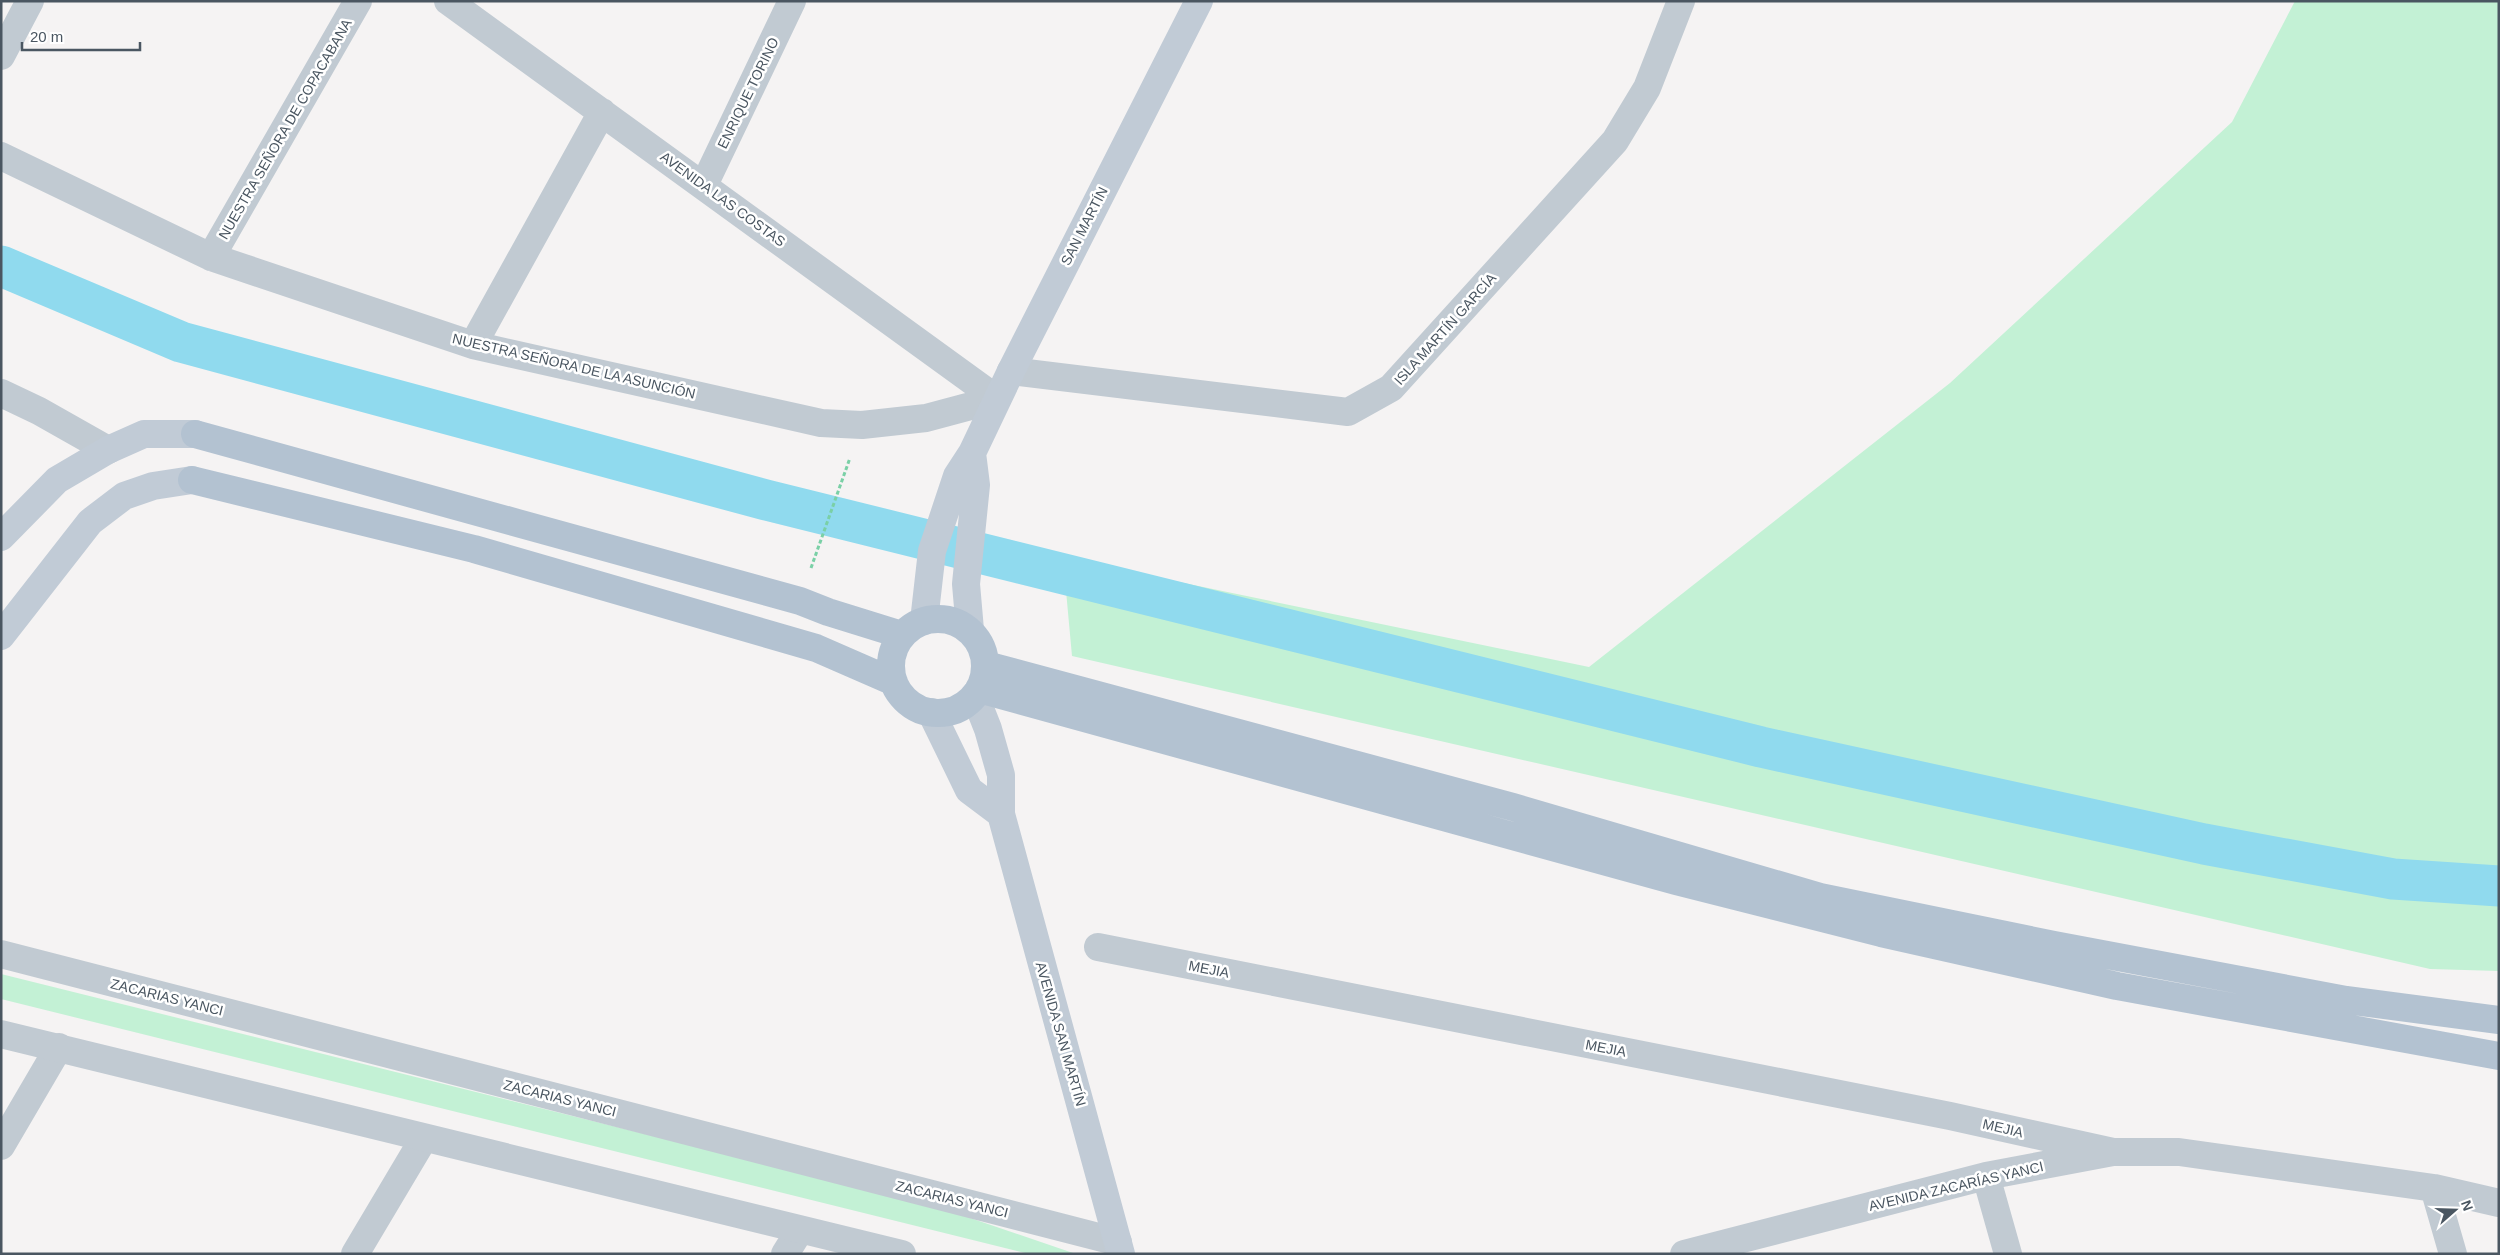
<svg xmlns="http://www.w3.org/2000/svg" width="2500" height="1255" viewBox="0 0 2500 1255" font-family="Helvetica,sans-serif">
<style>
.green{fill:#c3f1d5}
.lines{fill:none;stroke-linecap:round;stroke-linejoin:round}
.canal{stroke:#90daee;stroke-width:41}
.path{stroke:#7ad0a6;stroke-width:3;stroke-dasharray:4 2.5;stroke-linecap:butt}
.minor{stroke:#c1cad2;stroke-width:28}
.tertiary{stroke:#c1cad2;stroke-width:28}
.secondary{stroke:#c1cbd6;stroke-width:28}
.primary{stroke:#b3c2d1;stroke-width:28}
.labels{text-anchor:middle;stroke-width:5;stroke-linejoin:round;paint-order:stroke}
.street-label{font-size:14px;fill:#4a5661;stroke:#fff}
</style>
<rect width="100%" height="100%" fill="#f5f3f3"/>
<!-- green -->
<path class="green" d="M 2295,1 L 2499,1 L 2499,971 L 2430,969 L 1072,656 L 1063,558 L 1589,667 L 1950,383 L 2232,122 Z
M 1,974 L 935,1206 L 1076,1254 L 1029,1254 L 1,999 Z"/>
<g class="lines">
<!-- canal -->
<path class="canal" d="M 1,266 L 181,342 L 766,500 L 1761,747 L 2204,844 L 2393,879 L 2499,886"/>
<!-- path -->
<path class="path" d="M 811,568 L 850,458"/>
<!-- minor -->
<path class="minor" d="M 448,1 L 997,399
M 1,56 L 30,1
M 1,156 L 211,257 L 473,345 L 821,423 L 862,425 L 926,418 L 997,399
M 704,185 L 792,1
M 211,257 L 358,1
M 473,345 L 602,112
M 1011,371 L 1348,412 L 1391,388 L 1615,141 L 1647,88 L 1681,1
M 1,393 L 39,411 L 108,450
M 1098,947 L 1950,1116 L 2113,1152
M 1,1146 L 59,1047
M 1986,1176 L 2008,1254
M 2434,1188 L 2453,1254
M 355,1254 L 424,1138
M 785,1254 L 800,1230
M 1684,1254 L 1986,1176 L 2113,1152 L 2179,1152 L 2434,1188 L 2499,1203"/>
<!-- tertiary -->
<path class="tertiary" d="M 1,954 L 1118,1242
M 1,1034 L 902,1254"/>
<!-- secondary -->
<path class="secondary" d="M 1,537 L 57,480 L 108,450 L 144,434 L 195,434
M 924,621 L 932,551 L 957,476 L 972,453 L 1011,371 L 1199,1
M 970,630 L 966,584 L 976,485 L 972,453
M 1,636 L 90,522 L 124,496 L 153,486 L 192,480
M 975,696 L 988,729 L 1001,775 L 1001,814 L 1121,1254
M 931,712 L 969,790 L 1001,814"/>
<!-- primary -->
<path class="primary" d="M 195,434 L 800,601 L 828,612 L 902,635
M 192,480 L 474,549 L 816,648 L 894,682
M891 666a47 47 0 1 1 94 0a47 47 0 1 1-94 0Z
M 986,665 L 1513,807 L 1820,897 L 2054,945 L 2346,1000 L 2499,1020
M 979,689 L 1676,881 L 1881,933 L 2117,986 L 2499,1056"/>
</g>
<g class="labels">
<!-- street labels -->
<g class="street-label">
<text transform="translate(748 93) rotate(-64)" y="5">ENRIQUE TORINO</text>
<text transform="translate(285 129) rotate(-60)" y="5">NUESTRA SEÑORA DE COPACABANA</text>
<text transform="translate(723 199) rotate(36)" y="5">AVENIDA LAS COSTAS</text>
<text transform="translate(1084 226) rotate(-63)" y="5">SAN MARTÍN</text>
<text transform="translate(1445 329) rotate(-48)" y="5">ISLA MARTÍN GARCÍA</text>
<text transform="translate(574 366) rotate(13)" y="5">NUESTRA SEÑORA DE LA ASUNCIÓN</text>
<text transform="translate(1209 969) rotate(11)" y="5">MEJIA</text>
<text transform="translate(167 997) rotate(14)" y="5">ZACARIAS YANCI</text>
<text transform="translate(1061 1034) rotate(74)" y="5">AVENIDA SAN MARTÍN</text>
<text transform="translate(1606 1048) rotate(11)" y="5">MEJIA</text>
<text transform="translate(560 1098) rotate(14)" y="5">ZACARIAS YANCI</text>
<text transform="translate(2003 1128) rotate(13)" y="5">MEJIA</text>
<text transform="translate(1956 1186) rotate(-13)" y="5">AVENIDA ZACARÍAS YANCI</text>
<text transform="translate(952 1199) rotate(14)" y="5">ZACARIAS YANCI</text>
</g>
</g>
<!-- border -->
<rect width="2500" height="1255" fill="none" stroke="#4a5661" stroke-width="5"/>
<!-- north arrow -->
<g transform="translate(2455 1210) rotate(70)" stroke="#ffffff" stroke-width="4" paint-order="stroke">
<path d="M0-4L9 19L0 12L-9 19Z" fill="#4a5661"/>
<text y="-8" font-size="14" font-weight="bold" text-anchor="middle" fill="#4a5661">N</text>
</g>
<!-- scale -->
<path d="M22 42v8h118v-8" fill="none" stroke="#4a5661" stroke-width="2.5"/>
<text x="30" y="42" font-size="15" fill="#4a5661" stroke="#ffffff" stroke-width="4" paint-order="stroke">20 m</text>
</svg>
